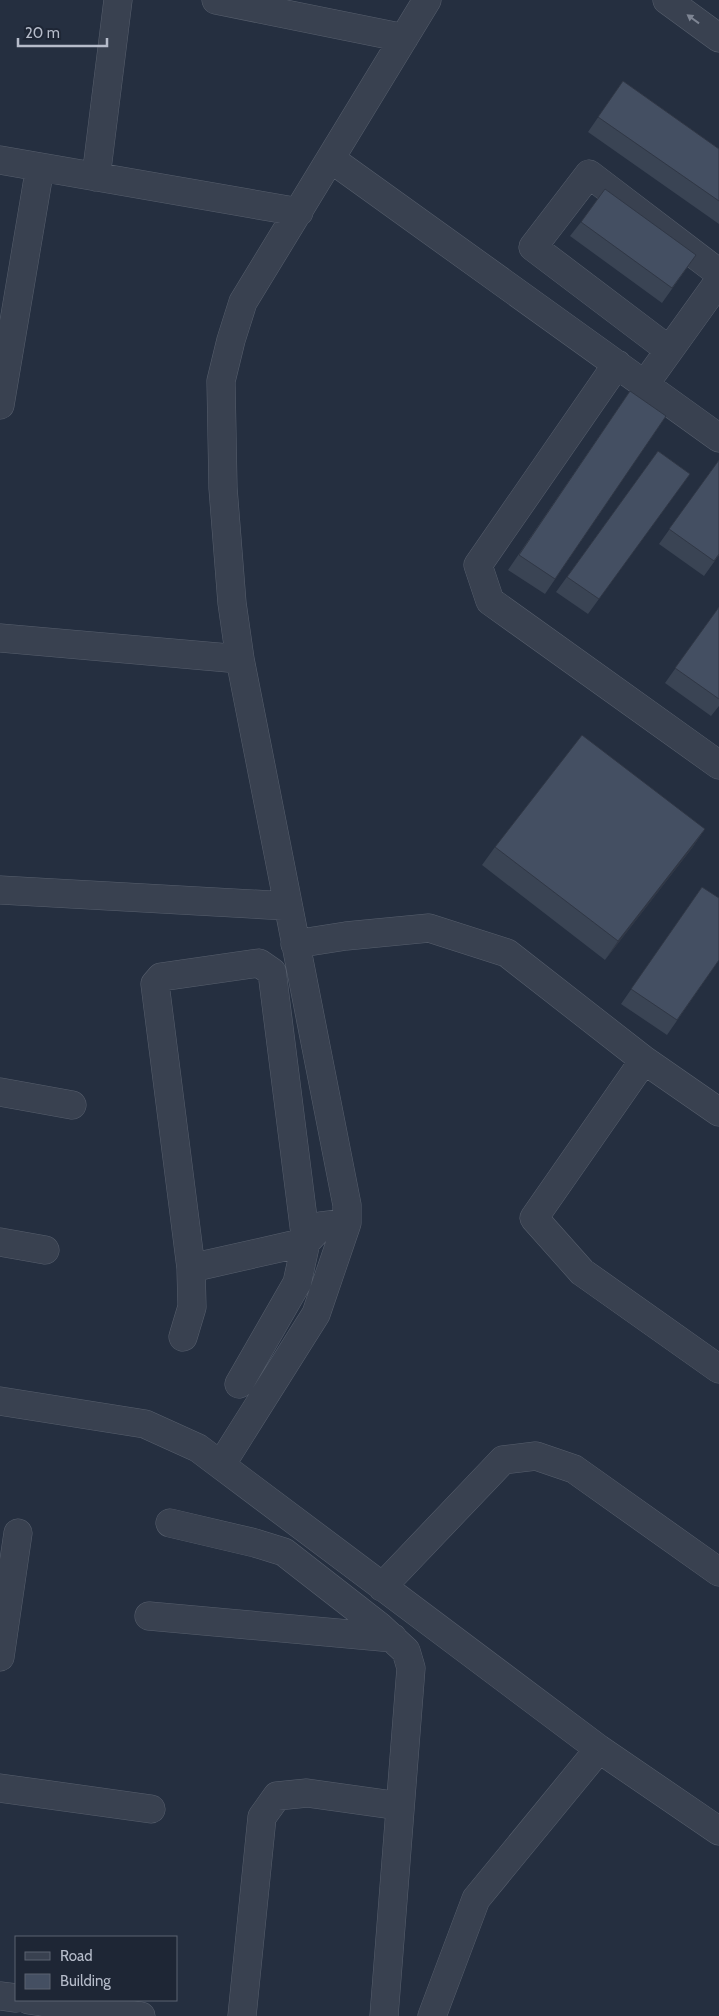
<svg xmlns="http://www.w3.org/2000/svg" width="719" height="2016" viewBox="0 0 719 2016" font-family="Cabin,sans-serif">
<style>
.lines{fill:none;stroke-linecap:round;stroke-linejoin:round}
.minor-casing{stroke:#575f6d;stroke-width:29}
.tertiary-casing{stroke:#575f6d;stroke-width:29}
.minor{stroke:#394150;stroke-width:28}
.tertiary{stroke:#394150;stroke-width:28}
.wall{fill:#3a4454}
.shaded-wall{fill:#303745}
.building{fill:#444f62;stroke:#303745}
.oneway{fill:#7e8593}
</style>
<rect width="100%" height="100%" fill="#252f40"/>
<g class="lines">
<!-- minor casing -->
<g class="minor-casing">
<path id="minor" d="M 216,0 L 404,38
M 331,159 L 719,438
M 0,160 L 299,212
M 96,177 L 118,0
M 669,350 L 533,247 L 589,174 L 719,273
M 617,364 L 478,565 L 490,601 L 719,765
M 645,384 L 719,281
M 0,405 L 40,167
M 0,638 L 240,659
M 0,890 L 288,906
M 295,944 L 346,936 L 429,928 L 507,953 L 644,1060
M 0,1092 L 72,1105
M 719,1112 L 644,1060 L 534,1218 L 582,1272 L 719,1369
M 0,1242 L 45,1250
M 191,1268 L 306,1242 L 321,1226 L 347,1223
M 183,1337 L 192,1307 L 191,1268 L 155,984 L 161,977 L 259,963 L 272,972 L 306,1242 L 297,1283 L 239,1384
M 0,1401 L 145,1424 L 198,1448 L 599,1749 L 719,1831
M 221,1465 L 316,1314 L 347,1223 L 347,1205 L 240,659 L 232,603 L 223,488 L 221,381 L 231,340 L 243,302 L 427,0
M 170,1523 L 255,1543 L 284,1552 L 379,1626 L 406,1651 L 411,1668 L 384,2016
M 382,1587 L 503,1460 L 536,1456 L 574,1469 L 719,1572
M 149,1616 L 393,1638
M 0,1657 L 18,1533
M 0,1788 L 151,1809
M 0,1996 L 16,1998
M 29,2000 L 141,2016
M 242,2016 L 262,1817 L 277,1796 L 307,1793 L 400,1806
M 432,2016 L 476,1899 L 599,1749"/>
</g>
<!-- tertiary casing -->
<g class="tertiary-casing">
<path id="tertiary" d="M 667,0 L 719,38"/>
</g>
<!-- minor -->
<use href="#minor" class="minor"/>
<!-- tertiary -->
<use href="#tertiary" class="tertiary"/>
</g>
<!-- wall -->
<path class="wall" d="M 623,81 L 719,149 L 719,224 L 588,132 Z
M 581,222 L 696,255 L 662,303 L 570,236 Z
M 630,391 L 666,416 L 545,594 L 508,570 Z
M 658,451 L 690,474 L 588,614 L 556,592 Z
M 719,460 L 719,555 L 704,576 L 659,544 Z
M 719,607 L 719,706 L 711,716 L 665,683 Z
M 705,829 L 692,848 L 605,960 L 482,865 L 495,847 Z
M 702,887 L 719,960 L 667,1035 L 621,1004 Z"/>
<!-- shaded-wall -->
<path class="shaded-wall" d="M 705,829 L 692,848 L 605,960 L 618,941 Z"/>
<!-- building -->
<path class="building" d="M 623,81 L 719,149 L 719,201 L 598,117 Z
M 605,189 L 696,255 L 672,288 L 581,222 Z
M 630,391 L 666,416 L 555,579 L 519,555 Z
M 658,451 L 690,474 L 599,599 L 567,577 Z
M 719,460 L 719,554 L 714,561 L 669,529 Z
M 719,607 L 719,699 L 675,668 Z
M 582,735 L 705,829 L 618,941 L 495,847 Z
M 702,887 L 719,898 L 719,960 L 677,1020 L 631,989 Z"/>
<!-- one-way arrows -->
<defs><path id="oneway-solid" d="M-6-.8H1V-3.2L6.5 0L1 3.2V.8H-6Z" transform="scale(1.25)"/></defs>
<use class="oneway" href="#oneway-solid" transform="translate(693 19) rotate(-144)"/>
<!-- legend -->
<rect x="15" y="1936" width="162" height="65" fill="#1e2635" stroke="#5b6271"/>
<rect x="25" y="1952" width="25" height="8" fill="#394150" stroke="#5b6271"/>
<text x="60" y="1961" font-size="15" fill="#b6bcca">Road</text>
<rect x="25" y="1974" width="25" height="15" fill="#444f62" stroke="#5b6271"/>
<text x="60" y="1986" font-size="15" fill="#b6bcca">Building</text>
<!-- scale -->
<path d="M18 38v8h89v-8" fill="none" stroke="#b6bcca" stroke-width="2.5"/>
<text x="25" y="38" font-size="15" fill="#b6bcca" stroke="#1e2635" stroke-width="4" paint-order="stroke">20 m</text>
</svg>
